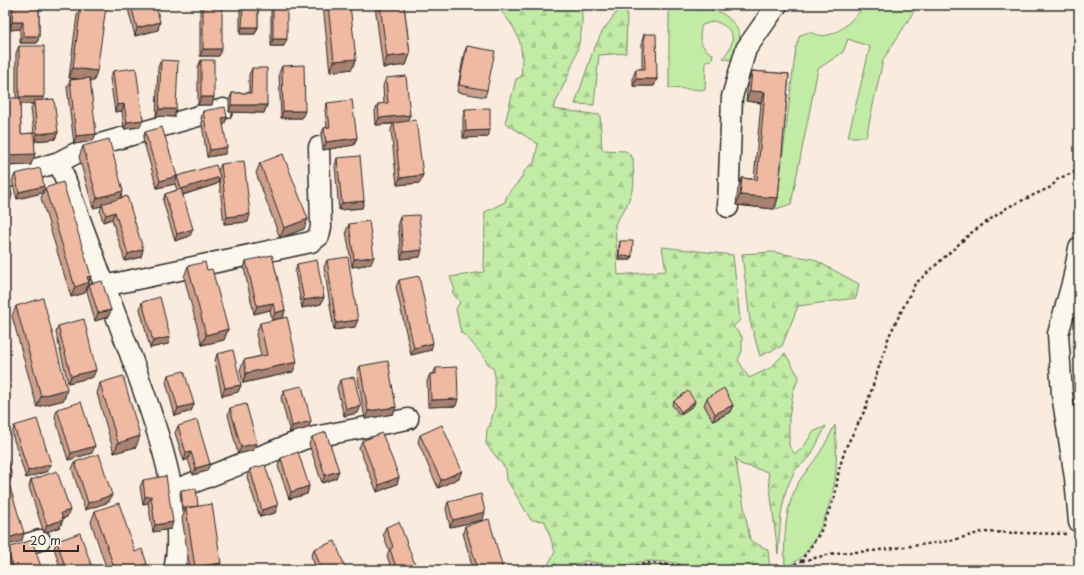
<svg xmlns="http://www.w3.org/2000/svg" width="1084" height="575" viewBox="0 0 1084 575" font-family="'Playpen Sans',sans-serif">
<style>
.green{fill:#c2eba6;stroke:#768b68}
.forest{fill:url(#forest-firs);stroke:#768b68}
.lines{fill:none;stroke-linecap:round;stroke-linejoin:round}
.minor-casing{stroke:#2b2b2b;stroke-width:23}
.path{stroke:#2b2b2b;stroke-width:2.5;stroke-dasharray:3 3;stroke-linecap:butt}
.minor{stroke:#fbf7ec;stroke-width:20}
.wall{fill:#cea08b;stroke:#2b2b2b;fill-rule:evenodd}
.shaded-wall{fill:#a88271;stroke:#2b2b2b}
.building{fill:#f0baa2;stroke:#2b2b2b}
</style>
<defs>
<pattern id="forest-firs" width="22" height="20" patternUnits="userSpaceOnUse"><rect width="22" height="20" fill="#c2eba6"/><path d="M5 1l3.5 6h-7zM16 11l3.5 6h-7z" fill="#a7ca8f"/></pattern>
</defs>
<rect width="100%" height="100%" fill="#f9ebdd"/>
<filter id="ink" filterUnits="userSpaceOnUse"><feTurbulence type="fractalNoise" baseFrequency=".025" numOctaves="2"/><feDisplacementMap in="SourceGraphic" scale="8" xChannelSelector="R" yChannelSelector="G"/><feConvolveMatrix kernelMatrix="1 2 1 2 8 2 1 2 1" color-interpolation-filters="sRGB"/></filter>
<g filter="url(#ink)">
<!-- green -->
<path class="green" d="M 669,5 L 696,5 L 697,10 C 702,10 708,9 713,10 C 735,15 752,44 730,60 L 723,58 C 737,42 736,28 714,21 L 702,25 C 698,38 700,48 713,54 L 712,60 L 706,61 L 705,90 L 669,88 Z
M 866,5 L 918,5 L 883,60 L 866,137 L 848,137 L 870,47 L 848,39 L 843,52 L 818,69 L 791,204 L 776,209 L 796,47 L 800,35 L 810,32 C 833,45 851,20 866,5 Z
M 835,425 C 836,440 837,456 836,471 C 835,495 818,545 798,560 C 794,563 789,565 785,568 C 784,542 784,514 795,489 C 801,476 811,466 819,454 C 825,445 830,434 835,425 Z"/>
<!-- forest -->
<path class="forest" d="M 496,5 L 581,5 C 587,42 567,76 553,109 L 600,115 L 602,150 L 626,151 L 633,158 L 634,185 L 627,205 L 615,224 L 618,275 L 666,271 L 662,247 L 733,255 L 740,320 L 733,327 L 742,336 L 742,351 L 738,360 L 749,378 L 770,368 L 785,353 L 799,377 L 793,392 L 789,418 L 789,446 L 795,454 L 803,448 L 813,432 L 826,426 L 810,457 L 795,470 L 786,490 L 781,514 L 778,554 L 768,472 L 740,464 L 735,457 L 750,540 L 768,550 L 770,570 L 694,570 L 682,564 L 668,562 L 648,561 L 617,566 L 585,561 L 566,568 L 545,570 L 555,552 L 545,521 L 531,520 L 507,480 L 506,469 L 486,444 L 487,429 L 490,425 L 495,406 L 495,376 L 493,368 L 487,363 L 484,357 L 466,336 L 461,333 L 456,309 L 460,302 L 452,292 L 455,290 L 450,277 L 484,272 L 485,212 L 505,202 C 508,190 511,191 518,182 C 526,173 520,172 534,163 L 538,144 L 505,123 L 516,79 L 521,77 C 524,41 519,32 496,5 Z
M 622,5 L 655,5 L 627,11 L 626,53 L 599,55 L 594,105 L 575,104 L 593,51 L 602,32 Z
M 773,252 L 813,259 L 859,284 L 856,298 L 798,306 L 782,346 L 760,356 L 750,321 L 742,254 Z
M 650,564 L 682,567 L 687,570 L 615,570 Z"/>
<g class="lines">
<!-- minor casing -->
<g class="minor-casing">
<path id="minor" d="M 59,162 C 78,215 98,268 118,321 C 142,388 190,500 174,570
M 5,178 L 59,162 L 86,148 L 223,109
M 728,207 L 732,97 L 746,49 L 777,5
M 1079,248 L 1073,280 L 1058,334 L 1062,394 L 1075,478 L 1079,522
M 104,286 L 311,242 L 319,236 L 321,227 L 319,147
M 172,491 L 304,439 L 408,419
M 5,551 L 40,540"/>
</g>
<!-- path -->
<path class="path" d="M 802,561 L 835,553 L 872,551 L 950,541 L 982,532 L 1066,534
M 565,570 L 587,564 L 615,569 L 649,563 L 682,566 L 691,570
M 784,570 L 801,561 L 820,533 L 835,496 L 839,469 L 846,447 L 865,410 L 889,336 L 915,284 L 971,233 L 1008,207 L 1051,187 L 1058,179 L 1079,170"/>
<!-- minor -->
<use href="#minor" class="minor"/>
</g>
<!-- wall -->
<path class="wall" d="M 10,5 L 39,5 L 39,36 L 37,43 L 20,43 L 20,29 L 10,30 Z
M 81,5 L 94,81 L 90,81 L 93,141 L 74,144 L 67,87 L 70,80 L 78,79 L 69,78 L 77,15 Z
M 127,5 L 156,5 L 158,30 L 135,36 Z
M 202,5 L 222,5 L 219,56 L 200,56 L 200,9 Z
M 241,5 L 258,5 L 258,27 L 255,34 L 240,34 L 240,7 Z
M 271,5 L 287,5 L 284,46 L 271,46 Z
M 323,5 L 350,5 L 352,69 L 330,72 Z
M 375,5 L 404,5 L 410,54 L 406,65 L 383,68 Z
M 644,34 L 657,79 L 654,86 L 633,86 L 633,77 L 636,69 L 642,69 L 642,41 Z
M 19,46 L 42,100 L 58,132 L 55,139 L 35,141 L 31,165 L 5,166 L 16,98 L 16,53 ZM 20,104 L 33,104 L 31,109 L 34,133 L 21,134 Z
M 467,46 L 487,90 L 485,97 L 457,92 L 464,53 Z
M 161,60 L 174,117 L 156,116 L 158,67 Z
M 201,60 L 212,105 L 198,105 L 198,67 Z
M 282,66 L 302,118 L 281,118 L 279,73 Z
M 252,68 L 267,105 L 264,113 L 229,112 L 229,100 L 232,93 L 249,93 L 249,75 Z
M 113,71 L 140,127 L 124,129 L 122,111 L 115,112 L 110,78 Z
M 752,71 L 789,74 L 778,198 L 774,209 L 736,205 L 738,189 L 742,178 L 754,179 L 761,103 L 746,101 L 748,82 Z
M 386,78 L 410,115 L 407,121 L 420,183 L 397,185 L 391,130 L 393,124 L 376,125 L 375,111 L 378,104 L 384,104 L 383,86 Z
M 327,103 L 354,145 L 323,150 L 321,135 L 324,128 L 327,127 L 325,110 Z
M 465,109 L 490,130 L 488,137 L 463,138 L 463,116 Z
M 203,111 L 227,117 L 224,125 L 223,125 L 225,154 L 207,157 L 201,118 Z
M 145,132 L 177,176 L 218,171 L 221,164 L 248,222 L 224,224 L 219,179 L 217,184 L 183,195 L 190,236 L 175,241 L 163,201 L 165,194 L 177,190 L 175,184 L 157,188 L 143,139 Z
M 83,146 L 123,191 L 120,199 L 143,249 L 141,257 L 125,261 L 112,219 L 103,222 L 100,211 L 102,206 L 93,208 L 79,157 Z
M 337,158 L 364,201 L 362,208 L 339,210 L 335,166 Z
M 260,163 L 304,229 L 280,238 L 256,173 Z
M 15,174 L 42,193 L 17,199 L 12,181 Z
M 45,188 L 91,276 L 85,293 L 71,297 L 41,198 Z
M 400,216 L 420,257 L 401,259 L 398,223 Z
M 349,224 L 371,264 L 352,267 L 346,231 Z
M 620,241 L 631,260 L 618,260 L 619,245 Z
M 327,260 L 355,327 L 334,330 L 324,267 Z
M 246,261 L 285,310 L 283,318 L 272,320 L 270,310 L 254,314 L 244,268 Z
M 297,264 L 324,297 L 321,304 L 302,308 L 295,272 Z
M 188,266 L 207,270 L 228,329 L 224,340 L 202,345 L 184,277 Z
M 399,280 L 431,350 L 411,355 L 396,287 Z
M 89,284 L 111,310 L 108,317 L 95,321 L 87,291 Z
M 142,302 L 170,337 L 168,344 L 150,348 L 140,309 Z
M 16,306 L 67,389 L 64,400 L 37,407 L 12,316 Z
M 260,323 L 293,372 L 243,383 L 240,370 L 244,360 L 261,356 L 256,334 Z
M 58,326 L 93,377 L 68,383 L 56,333 Z
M 217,354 L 241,385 L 238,392 L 222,396 L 215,361 Z
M 360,366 L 396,407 L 393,414 L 365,419 L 357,373 Z
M 436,368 L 456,406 L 428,407 L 427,381 L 430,374 L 433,374 Z
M 168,375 L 194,404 L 191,411 L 175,416 L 166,382 Z
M 340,380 L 358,413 L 344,416 L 337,388 Z
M 100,383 L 136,447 L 114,453 L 97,393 Z
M 284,390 L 311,421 L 308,428 L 290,433 L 281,398 Z
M 707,398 L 733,405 L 730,412 L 713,421 L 704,405 Z
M 674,401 L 694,405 L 680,415 L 672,405 Z
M 230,408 L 254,450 L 238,454 L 228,415 Z
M 57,409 L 92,453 L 68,460 L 55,417 Z
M 14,426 L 51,464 L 48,471 L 26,478 L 12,434 Z
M 178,426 L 207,471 L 193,475 L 188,459 L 184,461 L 175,433 Z
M 420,435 L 459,478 L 438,488 L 418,442 Z
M 312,437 L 336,478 L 322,483 L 309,444 Z
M 362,441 L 399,477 L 397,484 L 377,492 L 359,448 Z
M 281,458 L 309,486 L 307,494 L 289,499 L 278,466 Z
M 75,462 L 109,502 L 85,510 L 72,469 Z
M 250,469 L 278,505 L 275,513 L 260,517 L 247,477 Z
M 31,480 L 67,517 L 62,519 L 60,527 L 44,533 L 29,487 Z
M 143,480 L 171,529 L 153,532 L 148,503 L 143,504 L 140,487 Z
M 181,490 L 198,506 L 218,570 L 190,570 L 182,518 L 185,511 L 182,511 L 180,493 Z
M 448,502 L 483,520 L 450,527 L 446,509 Z
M 95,511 L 147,564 L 145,570 L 107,570 L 91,522 Z
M 465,526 L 503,570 L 473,570 L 463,533 Z
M 386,527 L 417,570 L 392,570 L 387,556 L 389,550 L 383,534 Z
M 57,541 L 93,570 L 61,570 L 54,548 Z
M 7,548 L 42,570 L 7,570 L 5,565 L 5,553 Z
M 314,549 L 346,570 L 317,570 L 311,556 Z"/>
<!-- shaded-wall -->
<path class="shaded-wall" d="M 12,22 L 23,22 L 20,29 L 10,30 Z
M 160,22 L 158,30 L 135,36 L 137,28 Z
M 242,27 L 258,27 L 255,34 L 240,34 Z
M 23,36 L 39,36 L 37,43 L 20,43 Z
M 273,39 L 287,39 L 284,46 L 271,46 Z
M 203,49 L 222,49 L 219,56 L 200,56 Z
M 410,54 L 406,65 L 383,68 L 387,57 Z
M 356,59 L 352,69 L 330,72 L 334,61 Z
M 73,68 L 97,71 L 94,81 L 69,78 Z
M 636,79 L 657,79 L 654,86 L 633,86 Z
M 750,91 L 765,92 L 761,103 L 746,101 Z
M 19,97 L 44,97 L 41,104 L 34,101 L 33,104 L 16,104 Z
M 201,97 L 214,97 L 212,105 L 198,105 Z
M 124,104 L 122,111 L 115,112 L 117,105 Z
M 231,105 L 267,105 L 264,113 L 229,112 Z
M 159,109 L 176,109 L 174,117 L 156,116 Z
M 283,111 L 305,111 L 302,118 L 281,118 Z
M 410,115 L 407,122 L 376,125 L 379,118 Z
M 227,117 L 224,125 L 219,126 L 222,118 Z
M 143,120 L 140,127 L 124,129 L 127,122 Z
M 490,130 L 488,137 L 463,138 L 466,131 Z
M 58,132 L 55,139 L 35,141 L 37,134 Z
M 96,134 L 93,141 L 74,144 L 76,136 Z
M 357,138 L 354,145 L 323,150 L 326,142 Z
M 227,147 L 225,154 L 207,157 L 210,150 Z
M 35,154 L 31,165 L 5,166 L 5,155 Z
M 423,175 L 420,183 L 397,185 L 400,178 Z
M 177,176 L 175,184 L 157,188 L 160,181 Z
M 220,177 L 217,184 L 178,196 L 181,189 Z
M 44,186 L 42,193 L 17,199 L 19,192 Z
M 123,191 L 119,201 L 102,204 L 102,206 L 93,208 L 97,198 Z
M 12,195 L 9,206 L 5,207 L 5,197 Z
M 740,195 L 778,198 L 774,209 L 736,205 Z
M 364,201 L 362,208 L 339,210 L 342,203 Z
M 115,212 L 112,219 L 103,222 L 106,215 Z
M 250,214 L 248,222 L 224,224 L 227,217 Z
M 308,219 L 304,229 L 280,238 L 284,228 Z
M 193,229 L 190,236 L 175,241 L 177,234 Z
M 143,249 L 141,257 L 125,261 L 128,254 Z
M 422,250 L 420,257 L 401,259 L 403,252 Z
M 619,256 L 632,256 L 631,260 L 618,260 Z
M 374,257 L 371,264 L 352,267 L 354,259 Z
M 91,276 L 85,293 L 71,297 L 75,287 L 87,277 Z
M 324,297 L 321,304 L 302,308 L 304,300 Z
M 273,303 L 270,310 L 254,314 L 257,306 Z
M 111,310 L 108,317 L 95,321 L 98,313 Z
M 285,310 L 283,318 L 272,320 L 275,313 Z
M 358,320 L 355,327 L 334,330 L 336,323 Z
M 228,329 L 224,340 L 202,345 L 206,335 Z
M 170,337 L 168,344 L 150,348 L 153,341 Z
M 433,343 L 431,350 L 411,355 L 414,348 Z
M 297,362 L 293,372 L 243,383 L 246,373 Z
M 96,370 L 93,377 L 68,383 L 71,376 Z
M 241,385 L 238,392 L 222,396 L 225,388 Z
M 67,389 L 64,400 L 37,407 L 41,396 Z
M 458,399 L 456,406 L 428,407 L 431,400 Z
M 695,401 L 694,405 L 680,415 L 681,412 Z
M 194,404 L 191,411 L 175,416 L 178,408 Z
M 733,405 L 730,412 L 713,421 L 715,414 Z
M 361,406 L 358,413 L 344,416 L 346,409 Z
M 396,407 L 393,414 L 365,419 L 368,411 Z
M 5,418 L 8,418 L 5,425 Z
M 311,421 L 308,428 L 290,433 L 292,426 Z
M 140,436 L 136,447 L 114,453 L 118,443 Z
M 257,443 L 254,450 L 238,454 L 241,447 Z
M 95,446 L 92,453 L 68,460 L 71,453 Z
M 191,452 L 188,459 L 184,461 L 186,453 Z
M 51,464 L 48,471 L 26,478 L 28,471 Z
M 210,464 L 207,471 L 193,475 L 196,468 Z
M 339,471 L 336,478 L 322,483 L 325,475 Z
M 462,471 L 459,478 L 438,488 L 441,480 Z
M 12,476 L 9,483 L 5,484 L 5,478 Z
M 399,477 L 397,484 L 377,492 L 379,485 Z
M 309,486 L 307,494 L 289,499 L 291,492 Z
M 112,495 L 109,502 L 85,510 L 88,503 Z
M 151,496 L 148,503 L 143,504 L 145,497 Z
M 278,505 L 275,513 L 260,517 L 262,510 Z
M 198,506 L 186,508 L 185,511 L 182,511 L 183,508 Z
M 70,510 L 67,517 L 58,520 L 61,513 Z
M 485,512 L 483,520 L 450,527 L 453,520 Z
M 63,520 L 60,527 L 44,533 L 47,525 Z
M 173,522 L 171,529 L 153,532 L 155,525 Z
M 24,533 L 22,541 L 5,546 L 5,539 Z
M 221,563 L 218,570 L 194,570 L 195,567 Z
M 147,564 L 145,570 L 129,570 Z"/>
<!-- building -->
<path class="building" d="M 13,5 L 39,5 L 39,36 L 23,36 L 23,22 L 12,22 Z
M 81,5 L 87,5 L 106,7 L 97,71 L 73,68 Z
M 131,5 L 156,5 L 160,22 L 137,28 Z
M 203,5 L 222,5 L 222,49 L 203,49 Z
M 243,5 L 258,5 L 258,27 L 242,27 Z
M 273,5 L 287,5 L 287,39 L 273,39 Z
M 328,5 L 350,5 L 356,59 L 334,61 Z
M 380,5 L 404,5 L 410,54 L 387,57 Z
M 644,34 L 656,34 L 657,79 L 636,79 L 636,69 L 645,69 Z
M 19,46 L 44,46 L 44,97 L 19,97 Z
M 467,46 L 495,51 L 487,90 L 459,85 Z
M 161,60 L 178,61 L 176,109 L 159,109 Z
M 201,60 L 214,60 L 214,97 L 201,97 Z
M 304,65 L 305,111 L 283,111 L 282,66 Z
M 136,68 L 143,120 L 127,122 L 124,104 L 117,105 L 113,71 Z
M 252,68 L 267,68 L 267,105 L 231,105 L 232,93 L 251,93 Z
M 752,71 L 789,74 L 778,198 L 740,195 L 742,178 L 757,180 L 765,92 L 750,91 Z
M 406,76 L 410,115 L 379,118 L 378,104 L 388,103 L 386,78 Z
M 90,78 L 96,134 L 76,136 L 70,80 Z
M 5,98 L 20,98 L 21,134 L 34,133 L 35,154 L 5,155 Z
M 54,99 L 58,132 L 37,134 L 34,101 Z
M 352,100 L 357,138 L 326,142 L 324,128 L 330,127 L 327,103 Z
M 225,107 L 227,117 L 222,118 L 227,147 L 210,150 L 203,111 Z
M 490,108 L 490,130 L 466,131 L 465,109 Z
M 416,120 L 423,175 L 400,178 L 394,123 Z
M 162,127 L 177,176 L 160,181 L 145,132 Z
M 109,139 L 123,191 L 97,198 L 83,146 Z
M 283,154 L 308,219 L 284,228 L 260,163 Z
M 360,156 L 364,201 L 342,203 L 337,158 Z
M 244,161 L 250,214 L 227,217 L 221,164 Z
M 216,165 L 220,177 L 181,189 L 177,176 Z
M 40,168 L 44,186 L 19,192 L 15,174 Z
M 8,173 L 12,195 L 5,197 L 5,174 Z
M 63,182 L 91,276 L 87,277 L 89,282 L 75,287 L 45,188 Z
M 181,189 L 193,229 L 177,234 L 165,194 Z
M 127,196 L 143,249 L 128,254 L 115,212 L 106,215 L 102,204 Z
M 419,215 L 422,250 L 403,252 L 400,216 Z
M 369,221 L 374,257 L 354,259 L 349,224 Z
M 620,241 L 633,241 L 632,256 L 619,256 Z
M 272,255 L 285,310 L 275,313 L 273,303 L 257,306 L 246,261 Z
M 348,257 L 358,320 L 336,323 L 327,260 Z
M 317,260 L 324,297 L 304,300 L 297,264 Z
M 205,262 L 207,270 L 212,269 L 228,329 L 206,335 L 188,266 Z
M 419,276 L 433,343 L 414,348 L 399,280 Z
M 102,281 L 111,310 L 98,313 L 89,284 Z
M 160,297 L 170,337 L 153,341 L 142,302 Z
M 43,298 L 67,389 L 41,396 L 16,306 Z
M 287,317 L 297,362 L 246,373 L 244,360 L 267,355 L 260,323 Z
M 84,319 L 96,370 L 71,376 L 58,326 Z
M 233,350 L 241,385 L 225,388 L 217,354 Z
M 388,361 L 396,407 L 368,411 L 360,366 Z
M 457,367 L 458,399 L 431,400 L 430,374 L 436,374 L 436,368 Z
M 184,371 L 194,404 L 178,408 L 168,375 Z
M 123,376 L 140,436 L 118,443 L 100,383 Z
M 354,377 L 361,406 L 346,409 L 340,380 Z
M 302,386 L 311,421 L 292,426 L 284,390 Z
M 724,388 L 733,405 L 715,414 L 707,398 Z
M 688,391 L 695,401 L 681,412 L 674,401 Z
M 81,402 L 95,446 L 71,453 L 57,409 Z
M 246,404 L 257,443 L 241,447 L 230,408 Z
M 5,410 L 8,418 L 5,418 Z
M 37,419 L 51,464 L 28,471 L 14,426 Z
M 197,420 L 210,464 L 196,468 L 191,452 L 186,453 L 178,426 Z
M 442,425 L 462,471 L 441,480 L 420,435 Z
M 326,432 L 339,471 L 325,475 L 312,437 Z
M 382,433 L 399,477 L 379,485 L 362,441 Z
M 5,452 L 12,476 L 5,478 Z
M 298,452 L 309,486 L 291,492 L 281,458 Z
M 99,454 L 112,495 L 88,503 L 75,462 Z
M 265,465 L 278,505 L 262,510 L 250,469 Z
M 57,471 L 70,510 L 61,513 L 63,520 L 47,525 L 31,480 Z
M 166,476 L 173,522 L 155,525 L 151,496 L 145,497 L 143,480 Z
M 9,484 L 24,533 L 5,539 L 5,485 Z
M 196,488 L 198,506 L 183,508 L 181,490 Z
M 481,494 L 485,512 L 453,520 L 448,502 Z
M 119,503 L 135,552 L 142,549 L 147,564 L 129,570 L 115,570 L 95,511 Z
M 212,504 L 221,563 L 195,567 L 186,508 Z
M 489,519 L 503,569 L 499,570 L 478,570 L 465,526 Z
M 399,522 L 417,570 L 397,570 L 390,549 L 393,547 L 386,527 Z
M 80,533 L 93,570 L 66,570 L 57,541 Z
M 32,540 L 42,570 L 14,570 L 7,548 Z
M 335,541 L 346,570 L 322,570 L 314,549 Z"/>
</g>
<!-- margin -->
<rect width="1084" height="575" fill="none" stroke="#fbf7ec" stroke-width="20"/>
<rect x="10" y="10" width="1064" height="555" fill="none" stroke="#2b2b2b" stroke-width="1.5" filter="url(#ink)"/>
<!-- scale -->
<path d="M24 545v6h54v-6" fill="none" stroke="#2b2b2b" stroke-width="2"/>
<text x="30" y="545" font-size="12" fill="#2b2b2b" stroke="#fbf7ec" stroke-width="3" paint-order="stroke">20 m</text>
</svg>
